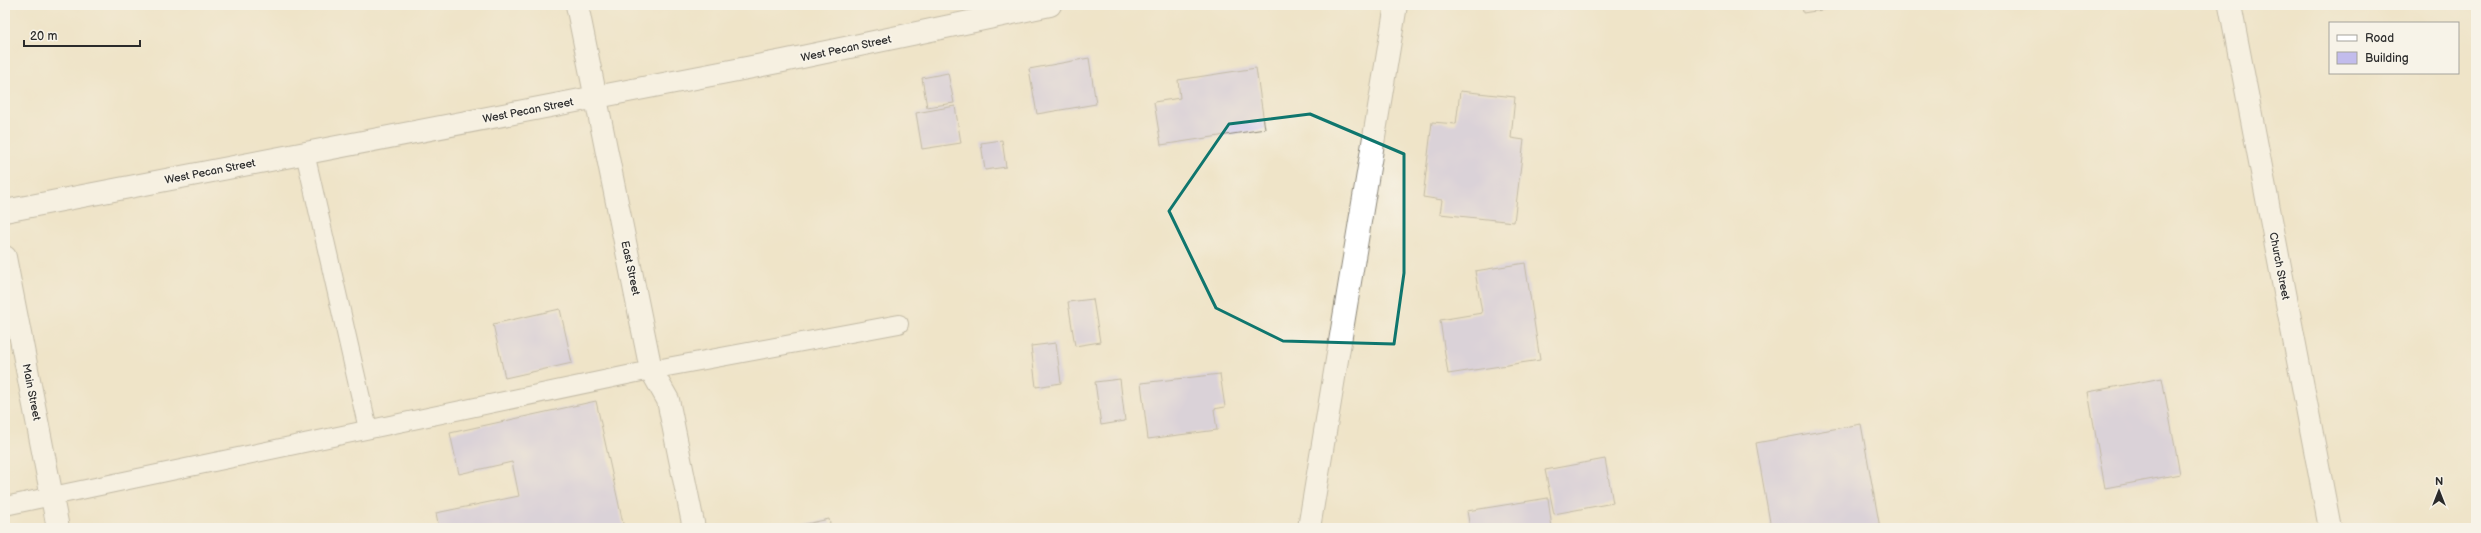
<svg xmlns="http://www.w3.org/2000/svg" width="2481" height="533" viewBox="0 0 2481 533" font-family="'Balsamiq Sans',sans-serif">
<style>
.building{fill:#c2bcec}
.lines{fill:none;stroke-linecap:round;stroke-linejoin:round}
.service-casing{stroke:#8d887a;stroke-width:20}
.minor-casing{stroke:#8d887a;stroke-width:24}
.secondary-casing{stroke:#8d887a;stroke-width:24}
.service{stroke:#fff;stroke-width:18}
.minor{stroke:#fff;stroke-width:22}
.secondary{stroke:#fff;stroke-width:22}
.marked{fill:none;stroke:#0f766e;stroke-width:3;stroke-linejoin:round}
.labels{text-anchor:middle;stroke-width:3.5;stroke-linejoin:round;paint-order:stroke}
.street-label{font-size:11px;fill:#2b2b2b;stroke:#f7f3e8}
</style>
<rect width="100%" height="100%" fill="#f7f3e8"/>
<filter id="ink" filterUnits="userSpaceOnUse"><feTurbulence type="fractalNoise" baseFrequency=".025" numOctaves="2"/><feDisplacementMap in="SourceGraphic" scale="8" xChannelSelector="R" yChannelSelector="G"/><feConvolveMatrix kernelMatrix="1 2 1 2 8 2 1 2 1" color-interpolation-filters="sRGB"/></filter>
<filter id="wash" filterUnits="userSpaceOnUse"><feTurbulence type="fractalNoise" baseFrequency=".012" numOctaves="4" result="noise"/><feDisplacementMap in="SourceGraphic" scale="16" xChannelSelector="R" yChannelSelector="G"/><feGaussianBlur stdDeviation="0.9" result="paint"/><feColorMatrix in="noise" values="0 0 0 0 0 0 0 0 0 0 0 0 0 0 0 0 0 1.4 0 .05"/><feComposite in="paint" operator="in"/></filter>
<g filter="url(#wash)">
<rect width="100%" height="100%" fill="#efe4c8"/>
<g id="blocks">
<!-- building -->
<path class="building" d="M 1802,5 L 1846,5 L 1846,6 L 1803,13 Z
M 1089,58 L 1096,104 L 1037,114 L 1029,69 Z
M 1256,68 L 1265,129 L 1161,145 L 1154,102 L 1180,98 L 1178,80 Z
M 948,73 L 954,103 L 927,107 L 922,78 Z
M 1460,91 L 1515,97 L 1511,138 L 1524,140 L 1514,222 L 1440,214 L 1442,200 L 1423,197 L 1432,122 L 1456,124 Z
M 955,106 L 961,143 L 922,149 L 916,113 Z
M 1002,140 L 1006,167 L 985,170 L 981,143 Z
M 1525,263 L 1540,360 L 1448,374 L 1440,320 L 1482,313 L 1475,271 Z
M 1093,299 L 1100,342 L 1075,346 L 1068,302 Z
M 560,309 L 572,363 L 505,378 L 493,324 Z
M 1056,343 L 1061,383 L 1036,387 L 1031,346 Z
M 1220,374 L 1225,407 L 1214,409 L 1217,430 L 1148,439 L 1141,383 Z
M 2162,378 L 2180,474 L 2105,488 L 2088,392 Z
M 1120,379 L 1125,421 L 1101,425 L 1095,382 Z
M 596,401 L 624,528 L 439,528 L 436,513 L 519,496 L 512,462 L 459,474 L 450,433 Z
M 1861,424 L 1880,528 L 1771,528 L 1756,443 Z
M 1605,459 L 1613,503 L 1554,514 L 1545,470 Z
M 1548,498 L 1552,528 L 1470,528 L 1467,511 Z
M 829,519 L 831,528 L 792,528 L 792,527 Z"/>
</g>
</g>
<g filter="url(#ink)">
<use href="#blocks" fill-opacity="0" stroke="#8d887a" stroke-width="1"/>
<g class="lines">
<!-- service casing -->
<g class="service-casing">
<path id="service" d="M 305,153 L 368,429
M 5,506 L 651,370 L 899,324"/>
</g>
<!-- minor casing -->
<g class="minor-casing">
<path id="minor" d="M 577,5 L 651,370 L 668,400 L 694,528
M 2230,5 L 2330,528
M 5,211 L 783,61 L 1050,5
M 5,257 L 58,528"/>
</g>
<!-- secondary casing -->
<g class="secondary-casing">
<path id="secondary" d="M 1309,528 L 1396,5"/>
</g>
<!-- service -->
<use href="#service" class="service"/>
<!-- minor -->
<use href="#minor" class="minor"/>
<!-- secondary -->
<use href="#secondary" class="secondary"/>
</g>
</g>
<!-- marked area -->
<path d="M0 0H2481V533H0ZM 1310,114 L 1404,154 L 1404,273 L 1394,344 L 1283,341 L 1216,308 L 1169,211 L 1229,124 Z" fill="#efe4c8" fill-opacity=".55" fill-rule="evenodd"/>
<path class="marked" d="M 1310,114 L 1404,154 L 1404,273 L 1394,344 L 1283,341 L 1216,308 L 1169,211 L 1229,124 Z"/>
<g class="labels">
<!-- street labels -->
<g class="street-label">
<text transform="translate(846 48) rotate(-12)" y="4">West Pecan Street</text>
<text transform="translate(528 110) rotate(-11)" y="4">West Pecan Street</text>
<text transform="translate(210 171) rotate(-11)" y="4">West Pecan Street</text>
<text transform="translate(2280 266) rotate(79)" y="4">Church Street</text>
<text transform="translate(631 268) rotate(78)" y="4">East Street</text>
<text transform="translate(32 392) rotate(79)" y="4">Main Street</text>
</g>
</g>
<!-- margin -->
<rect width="2481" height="533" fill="none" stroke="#f7f3e8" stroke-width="20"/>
<!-- legend -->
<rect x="2329" y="22" width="130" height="52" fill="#f7f3e8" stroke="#a5a39c"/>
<rect x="2337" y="35" width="20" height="6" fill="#ffffff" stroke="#a5a39c"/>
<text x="2365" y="42" font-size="12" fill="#2b2b2b">Road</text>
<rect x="2337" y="52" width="20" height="12" fill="#c2bcec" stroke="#a5a39c"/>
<text x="2365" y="62" font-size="12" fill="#2b2b2b">Building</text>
<!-- north arrow -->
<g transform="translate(2439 491)" stroke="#f7f3e8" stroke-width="3" paint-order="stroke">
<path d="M0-3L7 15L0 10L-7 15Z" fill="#2b2b2b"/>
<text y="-6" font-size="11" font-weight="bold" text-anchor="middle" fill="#2b2b2b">N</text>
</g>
<!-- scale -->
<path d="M24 40v6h116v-6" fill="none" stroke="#2b2b2b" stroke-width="2"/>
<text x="30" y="40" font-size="12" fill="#2b2b2b" stroke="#f7f3e8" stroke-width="3" paint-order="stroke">20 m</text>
</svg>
